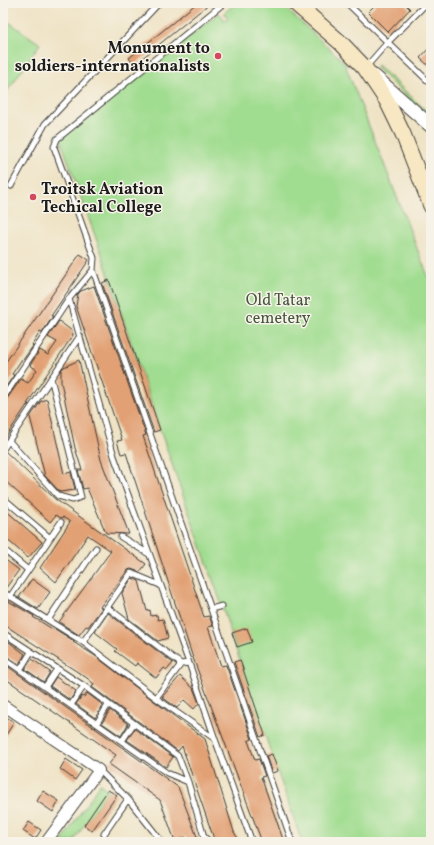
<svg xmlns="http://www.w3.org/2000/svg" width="434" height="845" viewBox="0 0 434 845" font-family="Vollkorn,serif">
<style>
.green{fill:#a1dd91;stroke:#5e7c56}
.building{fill:#e2a175}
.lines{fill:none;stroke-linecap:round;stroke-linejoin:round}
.service-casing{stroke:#3c3a35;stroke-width:7}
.minor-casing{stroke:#3c3a35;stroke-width:12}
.tertiary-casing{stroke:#3c3a35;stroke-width:15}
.secondary-casing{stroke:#3c3a35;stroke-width:17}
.service{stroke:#fff;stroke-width:5}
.minor{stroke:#fff;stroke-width:10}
.tertiary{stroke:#fff;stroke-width:13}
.secondary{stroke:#f7e8c3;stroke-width:15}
.poi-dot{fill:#d1495b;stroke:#f7f3e8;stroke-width:1.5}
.labels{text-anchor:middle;stroke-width:3;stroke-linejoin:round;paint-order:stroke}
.poi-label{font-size:16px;font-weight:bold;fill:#1c1c1c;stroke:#f7f3e8;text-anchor:end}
.park-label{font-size:16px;fill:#44563f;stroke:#f7f3e8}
</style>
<rect width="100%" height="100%" fill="#f7f3e8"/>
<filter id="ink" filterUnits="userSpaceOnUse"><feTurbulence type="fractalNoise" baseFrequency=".025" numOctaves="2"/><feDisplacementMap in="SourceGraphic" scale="8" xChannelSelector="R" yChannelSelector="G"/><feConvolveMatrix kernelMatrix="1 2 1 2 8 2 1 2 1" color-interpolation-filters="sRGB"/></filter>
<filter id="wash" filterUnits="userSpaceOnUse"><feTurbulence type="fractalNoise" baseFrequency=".012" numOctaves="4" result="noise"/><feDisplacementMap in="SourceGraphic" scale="16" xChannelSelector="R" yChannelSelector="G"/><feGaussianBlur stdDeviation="0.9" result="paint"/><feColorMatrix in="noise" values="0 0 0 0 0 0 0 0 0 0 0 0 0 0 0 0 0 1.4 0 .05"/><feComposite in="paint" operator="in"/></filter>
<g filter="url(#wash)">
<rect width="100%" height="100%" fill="#efe3c5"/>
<!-- green -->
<path class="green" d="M 236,3 L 280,3 L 344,62 L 431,284 L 431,842 L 302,842 L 253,701 L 222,606 L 160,430 L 102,255 L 63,147 L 61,139 L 219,13 L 225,20 L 228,18 L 224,13 Z
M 3,18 L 40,44 L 3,97 Z
M 377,65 L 431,115 L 431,119 L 375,67 Z
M 100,784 L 108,790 L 73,842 L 61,842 Z"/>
<g id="blocks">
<!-- building -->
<path class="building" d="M 197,3 L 210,3 L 134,65 L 129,58 Z
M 377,3 L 404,3 L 410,9 L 388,32 L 368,12 Z
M 431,46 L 431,68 L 420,58 Z
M 80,254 L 89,260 L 51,316 L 53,316 L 42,333 L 40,332 L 32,345 L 33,346 L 23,360 L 22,359 L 12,374 L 14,375 L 3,391 L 3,366 Z
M 109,280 L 160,430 L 154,432 L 102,283 Z
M 94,286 L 146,435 L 143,436 L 204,617 L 209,616 L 213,626 L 208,627 L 221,666 L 226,665 L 252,739 L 248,741 L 255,760 L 259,759 L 265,776 L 261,777 L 284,842 L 262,842 L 192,655 L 126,453 L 121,454 L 117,441 L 122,440 L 76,306 L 78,294 L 81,291 Z
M 59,321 L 72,331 L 73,335 L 27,404 L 29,404 L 27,406 L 27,405 L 3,441 L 3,402 L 6,400 L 21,379 L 28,383 L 37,370 L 30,365 L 40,350 L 48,355 L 57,342 L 48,337 Z
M 79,360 L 101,460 L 129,534 L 106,533 L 87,488 L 83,489 L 78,470 L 82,470 L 75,448 L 61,382 L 61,370 L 64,367 Z
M 47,399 L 64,474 L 71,472 L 75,490 L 60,492 L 45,476 L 30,417 L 41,401 Z
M 6,452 L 55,499 L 146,564 L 140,572 L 131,569 L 128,570 L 100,607 L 102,608 L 88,627 L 86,626 L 79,635 L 59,622 L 111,551 L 88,535 L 56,582 L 40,568 L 70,522 L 63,517 L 61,518 L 56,515 L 50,522 L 3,479 L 3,453 Z
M 3,508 L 42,542 L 28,558 L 3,536 Z
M 3,558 L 19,570 L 5,589 L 3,588 Z
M 132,578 L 139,581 L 147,611 L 150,610 L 151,616 L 157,615 L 158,620 L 163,619 L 168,638 L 158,641 L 129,619 L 122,593 Z
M 32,579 L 50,592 L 38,609 L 19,597 Z
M 3,598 L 34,616 L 33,617 L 54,630 L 55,629 L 74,641 L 73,642 L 94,655 L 154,701 L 205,739 L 234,832 L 240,842 L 215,842 L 182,746 L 178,751 L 92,687 L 94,684 L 87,678 L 3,624 Z
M 108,613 L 173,663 L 167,670 L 164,668 L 156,678 L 137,663 L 135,666 L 115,651 L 117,649 L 95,632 Z
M 247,628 L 252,642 L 237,647 L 232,633 Z
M 9,642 L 25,654 L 19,664 L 3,654 L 3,650 Z
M 32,659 L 50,672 L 44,682 L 25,669 Z
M 240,660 L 265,735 L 260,737 L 234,662 Z
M 3,663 L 178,787 L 199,842 L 188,842 L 185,837 L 175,841 L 160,800 L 109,764 L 116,755 L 3,677 Z
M 180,676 L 193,688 L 199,703 L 194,709 L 184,700 L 177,708 L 162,697 Z
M 56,677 L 76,691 L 70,700 L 50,686 Z
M 87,693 L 103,705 L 95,718 L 76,704 L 82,696 L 84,697 Z
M 110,710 L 128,724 L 121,736 L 102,723 Z
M 3,715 L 14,722 L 3,740 Z
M 135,729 L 173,757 L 166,767 L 127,740 Z
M 272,754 L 278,771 L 272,773 L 266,756 Z
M 66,759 L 82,770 L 75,780 L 60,769 Z
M 108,790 L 117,795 L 92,831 L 84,825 Z
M 43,791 L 59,801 L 53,812 L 37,801 Z
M 29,822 L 41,830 L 35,839 L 23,831 Z"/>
</g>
</g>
<g filter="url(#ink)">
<use href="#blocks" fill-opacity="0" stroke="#3c3a35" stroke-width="1"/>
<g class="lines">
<!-- service casing -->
<g class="service-casing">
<path id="service" d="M 224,3 L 57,139 L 54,147 L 94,258 L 93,270 L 292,842
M 347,3 L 428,81
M 307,12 L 316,3
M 366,67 L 388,42 L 427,3
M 11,186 L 45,124 L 159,3
M 69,299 L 114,456 L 189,663 L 215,739
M 3,398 L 69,299 L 93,270
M 9,441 L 58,496 L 73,500 L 81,497 L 51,378
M 3,449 L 80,336
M 3,498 L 50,538
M 121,537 L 149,554
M 3,549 L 28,570
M 3,592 L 83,642 L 156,698 L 215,739 L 252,842
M 10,597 L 61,522
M 107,607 L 181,664
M 211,609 L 222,606
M 48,620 L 96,548
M 3,633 L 84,686 L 178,756 L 188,782 L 204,837 L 210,842
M 83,642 L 131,573 L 160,585
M 3,658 L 167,773 L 188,782
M 20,670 L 31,652
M 45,687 L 57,669
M 156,698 L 181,664 L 189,663
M 71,705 L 84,686
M 97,723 L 108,705
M 122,741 L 134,723
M 99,770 L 128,799 L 162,842
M 104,834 L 128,799"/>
</g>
<!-- minor casing -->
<g class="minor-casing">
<path id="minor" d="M 3,705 L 99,770 L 46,842"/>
</g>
<!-- tertiary casing -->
<g class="tertiary-casing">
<path id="tertiary" d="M 374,76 L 431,126"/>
</g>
<!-- secondary casing -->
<g class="secondary-casing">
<path id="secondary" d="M 295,3 L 341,43 L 365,68 L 387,101 L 403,134 L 431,206"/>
</g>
<!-- service -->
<use href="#service" class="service"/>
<!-- minor -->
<use href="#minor" class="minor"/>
<!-- tertiary -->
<use href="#tertiary" class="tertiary"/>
<!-- secondary -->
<use href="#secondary" class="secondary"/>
</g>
</g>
<!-- markers -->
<g class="poi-dot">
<circle cx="218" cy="56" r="4"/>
<circle cx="33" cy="197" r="4"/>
</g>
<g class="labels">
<!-- poi labels -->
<g class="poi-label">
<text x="210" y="53">Monument to<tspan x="210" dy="18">soldiers-internationalists</tspan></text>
<text x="41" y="194" text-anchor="start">Troitsk Aviation<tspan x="41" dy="18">Techical College</tspan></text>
</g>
<!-- park labels -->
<g class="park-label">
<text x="278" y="305">Old Tatar<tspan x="278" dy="18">cemetery</tspan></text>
</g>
</g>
<!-- margin -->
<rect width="434" height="845" fill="none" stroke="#f7f3e8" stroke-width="16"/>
</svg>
